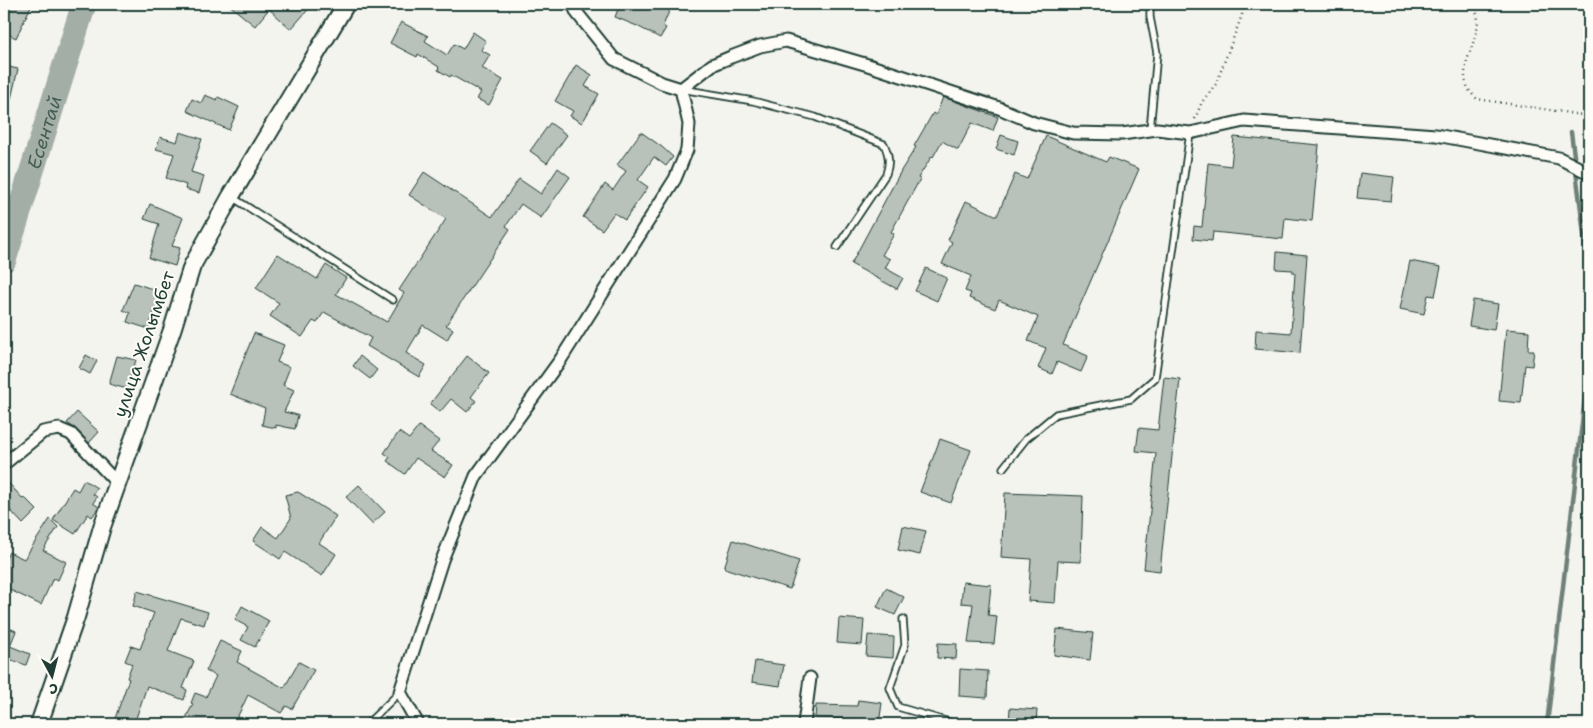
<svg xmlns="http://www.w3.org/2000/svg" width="1593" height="728" viewBox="0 0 1593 728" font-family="'Shantell Sans',sans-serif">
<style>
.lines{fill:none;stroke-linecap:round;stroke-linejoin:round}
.stream{stroke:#6e8179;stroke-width:4.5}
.river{stroke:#a3aea7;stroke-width:25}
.building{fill:#b9c1bb;stroke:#1f3d34}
.lane-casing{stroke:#1f3d34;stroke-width:9}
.street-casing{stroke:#1f3d34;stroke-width:15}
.secondary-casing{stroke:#1f3d34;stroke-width:20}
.path{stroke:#1f3d34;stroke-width:2.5;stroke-dasharray:1 4;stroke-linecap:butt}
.lane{stroke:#fdfcf7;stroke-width:5.5}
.street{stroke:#fdfcf7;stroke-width:11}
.secondary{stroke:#fdfcf7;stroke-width:16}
.labels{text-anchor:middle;stroke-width:4;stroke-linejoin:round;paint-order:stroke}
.street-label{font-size:18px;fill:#1f3d34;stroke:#fdfcf7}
.water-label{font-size:19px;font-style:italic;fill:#475f56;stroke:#fdfcf7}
</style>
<rect width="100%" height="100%" fill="#f4f4ef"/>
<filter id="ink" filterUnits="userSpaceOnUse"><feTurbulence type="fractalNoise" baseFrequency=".02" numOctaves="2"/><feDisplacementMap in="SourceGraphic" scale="10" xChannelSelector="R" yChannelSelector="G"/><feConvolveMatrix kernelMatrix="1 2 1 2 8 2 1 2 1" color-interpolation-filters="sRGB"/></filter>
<g filter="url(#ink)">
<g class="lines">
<!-- stream -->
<path class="stream" d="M 1571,132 L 1588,265 L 1589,288
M 1547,724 L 1589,363"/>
<!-- river -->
<path class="river" id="s1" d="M 4,260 L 84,4"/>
</g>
<!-- building -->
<path class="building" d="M 4,4 L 32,4 L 16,38 L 4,32 Z
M 228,4 L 313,4 L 291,29 L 269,9 L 255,26 Z
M 620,4 L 672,4 L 663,26 L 666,28 L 660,38 L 637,26 L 615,17 Z
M 401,22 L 428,36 L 425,41 L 447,55 L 454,44 L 463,49 L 473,32 L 486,41 L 481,50 L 490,55 L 482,68 L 503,80 L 489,105 L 477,99 L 481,92 L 451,75 L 450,77 L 438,70 L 439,67 L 418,54 L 417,57 L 390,43 Z
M 576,65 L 592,75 L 585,86 L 599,94 L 582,123 L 570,116 L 573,111 L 555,101 Z
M 4,66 L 18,69 L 8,112 L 4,111 Z
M 205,95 L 217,100 L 218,97 L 239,107 L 229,130 L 187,111 L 192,99 L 201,103 Z
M 943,97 L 998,117 L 993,131 L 972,123 L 958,150 L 942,141 L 933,157 L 932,156 L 918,178 L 920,179 L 891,232 L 894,234 L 882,255 L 890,259 L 885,268 L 903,278 L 897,289 L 851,264 L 902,169 L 916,147 L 914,146 L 933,113 L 936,115 Z
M 550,123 L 567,135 L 547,163 L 530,151 Z
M 180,132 L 202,139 L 191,172 L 204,176 L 199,193 L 185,189 L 186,185 L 166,178 L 174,154 L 156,149 L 160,137 L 177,142 Z
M 641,132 L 662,147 L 673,157 L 666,166 L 654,157 L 638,180 L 648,187 L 625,220 L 614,213 L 602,230 L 583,217 L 605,184 L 613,190 L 626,171 L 617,165 Z
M 1001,135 L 1018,141 L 1014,155 L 996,149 Z
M 1046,136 L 1106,162 L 1109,157 L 1139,169 L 1063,345 L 1088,356 L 1081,372 L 1057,362 L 1052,374 L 1038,368 L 1046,348 L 1028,341 L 1038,317 L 999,300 L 995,309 L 969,298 L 971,293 L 965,291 L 971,276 L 942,264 L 952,242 L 948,240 L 966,201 L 997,216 L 1015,174 L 1027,179 Z
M 1234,137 L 1319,145 L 1312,221 L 1285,218 L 1283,239 L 1213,232 L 1212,241 L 1193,239 L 1194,226 L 1202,227 L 1208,163 L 1231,166 Z
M 558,168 L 570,177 L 541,218 L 521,204 L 506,226 L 510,229 L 446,325 L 453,329 L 447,340 L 423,325 L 406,353 L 426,365 L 419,377 L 367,346 L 371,338 L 324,312 L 317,323 L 313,321 L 302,337 L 270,316 L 279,303 L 256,288 L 278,254 L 317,279 L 326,265 L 346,278 L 336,294 L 387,322 L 404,293 L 399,290 L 446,219 L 409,195 L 424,172 L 492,217 L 519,179 L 541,194 Z
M 1360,173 L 1394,177 L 1391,201 L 1357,198 Z
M 150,204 L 183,218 L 172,246 L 180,248 L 175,266 L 149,258 L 159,224 L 144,219 Z
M 1277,252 L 1307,255 L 1300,353 L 1255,349 L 1256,330 L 1291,333 L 1295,273 L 1293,273 L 1293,270 L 1276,269 Z
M 1410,261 L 1441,267 L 1435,296 L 1428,295 L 1424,314 L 1400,309 Z
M 926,268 L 947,278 L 937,301 L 915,291 Z
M 134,283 L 168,294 L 162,310 L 155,308 L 149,329 L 127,322 L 130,313 L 123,310 Z
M 1473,300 L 1498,304 L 1494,330 L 1469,326 Z
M 1506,329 L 1529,331 L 1528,350 L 1534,350 L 1532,366 L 1525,365 L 1521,403 L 1499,401 Z
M 254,333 L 284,345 L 277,362 L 290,367 L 283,385 L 294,390 L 284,412 L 298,415 L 295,429 L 276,425 L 276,428 L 262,425 L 265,408 L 230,394 Z
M 86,355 L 97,361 L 90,374 L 79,368 Z
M 117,356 L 136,360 L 127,389 L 109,384 Z
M 360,356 L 377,370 L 370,379 L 353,366 Z
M 467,356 L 489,373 L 471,397 L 476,401 L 467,412 L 451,399 L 440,412 L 430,404 Z
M 1164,377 L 1180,379 L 1160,571 L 1144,569 L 1156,453 L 1136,451 L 1139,428 L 1158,430 Z
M 77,412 L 99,432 L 89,443 L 76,429 L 67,423 Z
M 419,426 L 439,441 L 431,451 L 453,465 L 445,477 L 416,458 L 405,474 L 387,461 L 390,457 L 384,453 L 399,432 L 409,439 Z
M 940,439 L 971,450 L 951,503 L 920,492 Z
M 4,478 L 23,499 L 25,498 L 37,510 L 23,524 L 9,509 L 4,514 Z
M 84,480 L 97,488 L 93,494 L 97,497 L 93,503 L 99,507 L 92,517 L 88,514 L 75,534 L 53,520 L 73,488 L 78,491 Z
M 359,485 L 385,512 L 372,524 L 346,497 Z
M 298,492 L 336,516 L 319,543 L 336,554 L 322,576 L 285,552 L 280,559 L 253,541 L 262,527 L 278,538 L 291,518 L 285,495 Z
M 1005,493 L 1083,496 L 1081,562 L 1058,561 L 1055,603 L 1028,601 L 1031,559 L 1001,557 Z
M 50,519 L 58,527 L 43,550 L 66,562 L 58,580 L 53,578 L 41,605 L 4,587 L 4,562 L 9,552 L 24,559 Z
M 903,526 L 926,531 L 920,555 L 898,550 Z
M 733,540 L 799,561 L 790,589 L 724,568 Z
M 963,582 L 991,585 L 988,615 L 997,616 L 994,644 L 968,643 L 973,604 L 961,603 Z
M 886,588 L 904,597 L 895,615 L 877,607 Z
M 137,591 L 208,612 L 204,625 L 181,618 L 168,651 L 194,661 L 183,688 L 187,690 L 184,700 L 147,686 L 134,724 L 113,724 L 129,679 L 127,678 L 132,664 L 125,661 L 131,646 L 140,649 L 154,613 L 133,606 Z
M 242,606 L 269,621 L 255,647 L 241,640 L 248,627 L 235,620 Z
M 839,618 L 864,620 L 862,645 L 837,643 Z
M 4,626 L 16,631 L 10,646 L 30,654 L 26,665 L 6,658 L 4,660 Z
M 1057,629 L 1093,633 L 1090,660 L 1054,655 Z
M 868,635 L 894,637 L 893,658 L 866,656 Z
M 220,641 L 242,651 L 237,662 L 284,688 L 299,662 L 314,670 L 292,709 L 286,706 L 281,713 L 248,695 L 234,724 L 183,724 L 193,704 L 191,703 L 195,693 L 206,697 L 216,676 L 206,671 Z
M 938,643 L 957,644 L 956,659 L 937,658 Z
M 755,661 L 784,665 L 780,686 L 752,682 Z
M 960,669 L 988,671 L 987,698 L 959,696 Z
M 858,700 L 882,703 L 879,724 L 856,724 L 856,719 L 815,718 L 816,705 L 857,706 Z
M 1010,708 L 1037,710 L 1036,724 L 1009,724 Z"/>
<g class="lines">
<!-- lane casing -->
<g class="lane-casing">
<path id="lane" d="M 681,89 L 753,101 L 815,117 L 884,144 C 889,155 890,163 886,174 L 837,247
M 1150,130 L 1157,53 L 1150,17 L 1150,4
M 232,197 L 393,300
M 1003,468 L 1026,439 L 1056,414 L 1131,399 L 1155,378 L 1190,133
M 903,619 L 905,645 L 890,688 L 898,707 L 956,724
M 367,724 L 400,692"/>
</g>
<!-- street casing -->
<g class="street-casing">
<path id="street" d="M 681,89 L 712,65 L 731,57 L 760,46 L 786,41 L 868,65 L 999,108 L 1034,123 L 1073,133 L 1122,134 L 1157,129 L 1190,133 L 1244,121 L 1436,135 L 1559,158 L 1589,173
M 4,464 L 43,432 L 59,429 L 71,434 L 117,483
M 418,724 L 400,692 L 442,560 L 476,476 L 561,359 L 675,179 L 687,150 L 689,124 L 681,89 L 662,83 L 614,59 L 577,13 L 573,4
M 804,724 L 810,678"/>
</g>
<!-- secondary casing -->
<g class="secondary-casing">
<path id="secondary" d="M 39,724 L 76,617 L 102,527 L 172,330 L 192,266 L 231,196 L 346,4"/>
</g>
<!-- path -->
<path class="path" d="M 1472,4 C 1492,29 1453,62 1469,90 C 1471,93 1474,96 1477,99 L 1589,116
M 1195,119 L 1202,102 L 1216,84 L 1242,15 L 1243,4"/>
<!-- lane -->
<use href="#lane" class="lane"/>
<!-- street -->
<use href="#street" class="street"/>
<!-- secondary -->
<use href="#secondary" class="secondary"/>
</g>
</g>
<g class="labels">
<!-- street labels -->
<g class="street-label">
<text transform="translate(144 344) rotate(-71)" y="6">улица Жолымбет</text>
</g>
<!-- water labels -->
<g class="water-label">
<text dy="7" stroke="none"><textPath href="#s1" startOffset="134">Есентай</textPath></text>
</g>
</g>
<!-- margin -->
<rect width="1593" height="728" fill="none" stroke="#fdfcf7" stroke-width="20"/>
<rect x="10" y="10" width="1573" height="708" fill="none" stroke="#1f3d34" stroke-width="2" filter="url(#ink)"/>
<!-- north arrow -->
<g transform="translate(52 676) rotate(173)" stroke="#fdfcf7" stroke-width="4" paint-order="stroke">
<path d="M0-4L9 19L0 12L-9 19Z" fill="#1f3d34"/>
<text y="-8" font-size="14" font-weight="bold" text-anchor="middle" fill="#1f3d34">С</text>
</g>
</svg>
